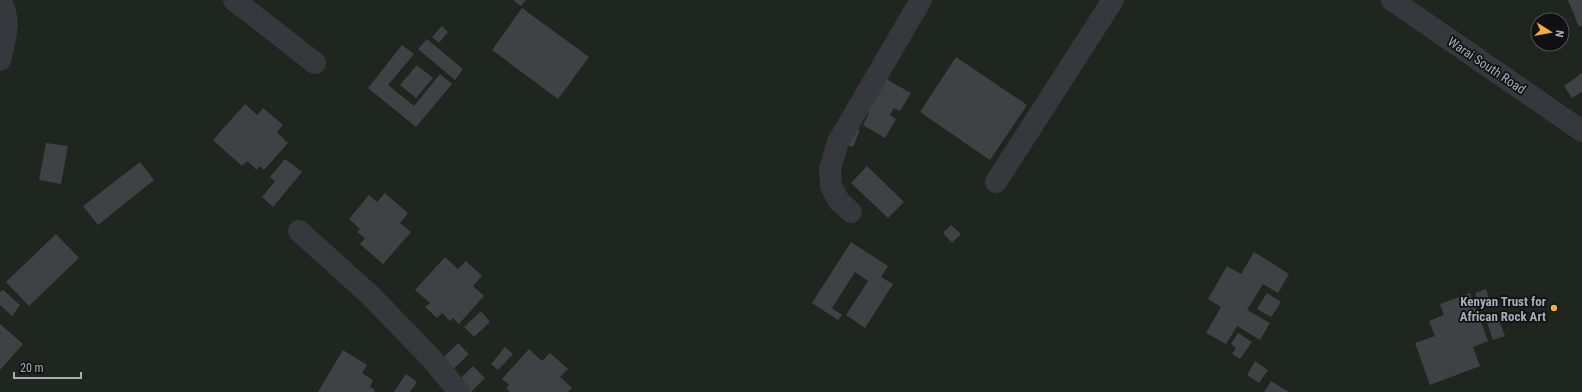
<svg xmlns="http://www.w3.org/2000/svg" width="1582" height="392" viewBox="0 0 1582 392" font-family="'Roboto Condensed',sans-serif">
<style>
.green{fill:#1e261f;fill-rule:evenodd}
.building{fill:#404145}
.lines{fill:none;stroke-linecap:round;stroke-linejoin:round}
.minor{stroke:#37383d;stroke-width:22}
.poi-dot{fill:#f2b134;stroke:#111113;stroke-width:1.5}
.labels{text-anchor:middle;stroke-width:3.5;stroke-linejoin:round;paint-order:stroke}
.street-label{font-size:13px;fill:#a8adb8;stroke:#111113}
.poi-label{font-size:13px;font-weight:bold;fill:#a8adb8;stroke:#111113;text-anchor:end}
</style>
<rect width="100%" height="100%" fill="#161618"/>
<!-- green -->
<path class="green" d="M 0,0 L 1582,0 L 1582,392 L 0,392 ZM 1538,20 L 1562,20 L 1562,44 L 1538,44 Z"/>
<!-- building -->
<path class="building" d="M 513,0 L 526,0 L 521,6 Z
M 1568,0 L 1582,0 L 1582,25 L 1579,27 Z
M 522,8 L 589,57 L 558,99 L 492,50 Z
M 442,26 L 448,32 L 439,43 L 432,37 Z
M 427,39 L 463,69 L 455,80 L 418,49 Z
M 402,45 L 414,54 L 388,85 L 414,106 L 440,74 L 452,84 L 416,127 L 368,88 Z
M 956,57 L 1027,105 L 990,160 L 920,112 Z
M 417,65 L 433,78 L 416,98 L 400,85 Z
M 1582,73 L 1582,92 L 1572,98 L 1564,86 Z
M 886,79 L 911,93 L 900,111 L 894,108 L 890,115 L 896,119 L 885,138 L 863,125 L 869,113 L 867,111 Z
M 245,104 L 257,115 L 263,108 L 283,125 L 277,132 L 288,143 L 264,170 L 260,166 L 257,170 L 247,161 L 242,166 L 213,140 Z
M 852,126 L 860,130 L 853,147 L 844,144 Z
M 46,143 L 68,146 L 61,184 L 39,180 Z
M 285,159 L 302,172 L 273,207 L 262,197 L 275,181 L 270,177 Z
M 140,162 L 154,180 L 98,225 L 83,206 Z
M 867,166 L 904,202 L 888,218 L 851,183 Z
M 385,193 L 408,213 L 400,223 L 411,232 L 383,264 L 360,244 L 365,238 L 357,232 L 360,229 L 349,219 L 369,195 L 377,202 Z
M 951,225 L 961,234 L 952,243 L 943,233 Z
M 56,234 L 79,258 L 29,306 L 6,282 Z
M 851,242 L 888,266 L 881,277 L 893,284 L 865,328 L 846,315 L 868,281 L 855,272 L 832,308 L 842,315 L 838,320 L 812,303 Z
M 1254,252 L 1289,274 L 1278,293 L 1263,284 L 1247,310 L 1270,323 L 1260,340 L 1237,326 L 1226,344 L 1206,333 L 1221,307 L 1208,299 L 1227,266 L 1241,274 Z
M 445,257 L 458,269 L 466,261 L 482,276 L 473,286 L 484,296 L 459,324 L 453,318 L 450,321 L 442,313 L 437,318 L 425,307 L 430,303 L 415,290 Z
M 1486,289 L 1491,305 L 1480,309 L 1475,293 Z
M 3,290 L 20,305 L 12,316 L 0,305 L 0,292 Z
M 1267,293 L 1281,302 L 1271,317 L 1257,309 Z
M 1470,293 L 1488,341 L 1473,347 L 1480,366 L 1430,385 L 1415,343 L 1435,336 L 1429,321 L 1444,315 L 1440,304 Z
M 481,311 L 490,322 L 474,337 L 464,327 Z
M 1498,318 L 1505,336 L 1493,340 L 1487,322 Z
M 0,324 L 23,344 L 0,370 Z
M 1238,333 L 1252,342 L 1240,359 L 1232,354 L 1236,348 L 1231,344 Z
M 458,343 L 469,354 L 451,371 L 441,360 Z
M 505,347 L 513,354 L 498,370 L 491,364 Z
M 529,349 L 542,361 L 550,353 L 568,369 L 560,377 L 572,388 L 568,392 L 510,392 L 506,388 L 509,385 L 502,379 Z
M 343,350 L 367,365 L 362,373 L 373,380 L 370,387 L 375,390 L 374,392 L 318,392 Z
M 1255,361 L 1268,370 L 1259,383 L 1247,375 Z
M 473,366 L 485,378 L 471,392 L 469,392 L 458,381 Z
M 406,374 L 417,382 L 410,392 L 394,392 Z
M 1271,381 L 1289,392 L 1264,392 Z"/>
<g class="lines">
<!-- minor -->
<path class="minor" d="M 0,0 C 12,20 5,39 0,60
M 234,0 L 315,63
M 1392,0 L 1582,131
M 996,182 L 1113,0
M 851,212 L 839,201 L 831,186 L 830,169 L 838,142 L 921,0
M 299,231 L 370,295 L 431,358 L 459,392"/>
</g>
<!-- markers -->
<circle class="poi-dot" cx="1554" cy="308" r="4"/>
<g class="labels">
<!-- street labels -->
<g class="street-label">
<text transform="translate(1487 65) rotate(34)" y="5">Warai South Road</text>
</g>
<!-- poi labels -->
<g class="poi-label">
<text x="1546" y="306">Kenyan Trust for<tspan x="1546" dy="15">African Rock Art</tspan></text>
</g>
</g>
<!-- north arrow -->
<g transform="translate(1550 32) rotate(101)"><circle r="19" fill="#111113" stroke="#4d4f55"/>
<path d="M0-3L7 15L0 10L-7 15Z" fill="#f2b134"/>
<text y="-6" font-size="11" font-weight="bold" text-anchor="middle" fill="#a8adb8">N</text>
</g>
<!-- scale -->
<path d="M14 372v6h67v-6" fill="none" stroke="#a8adb8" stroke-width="2"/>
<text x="20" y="372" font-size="12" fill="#a8adb8" stroke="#111113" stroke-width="3" paint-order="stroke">20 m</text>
</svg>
